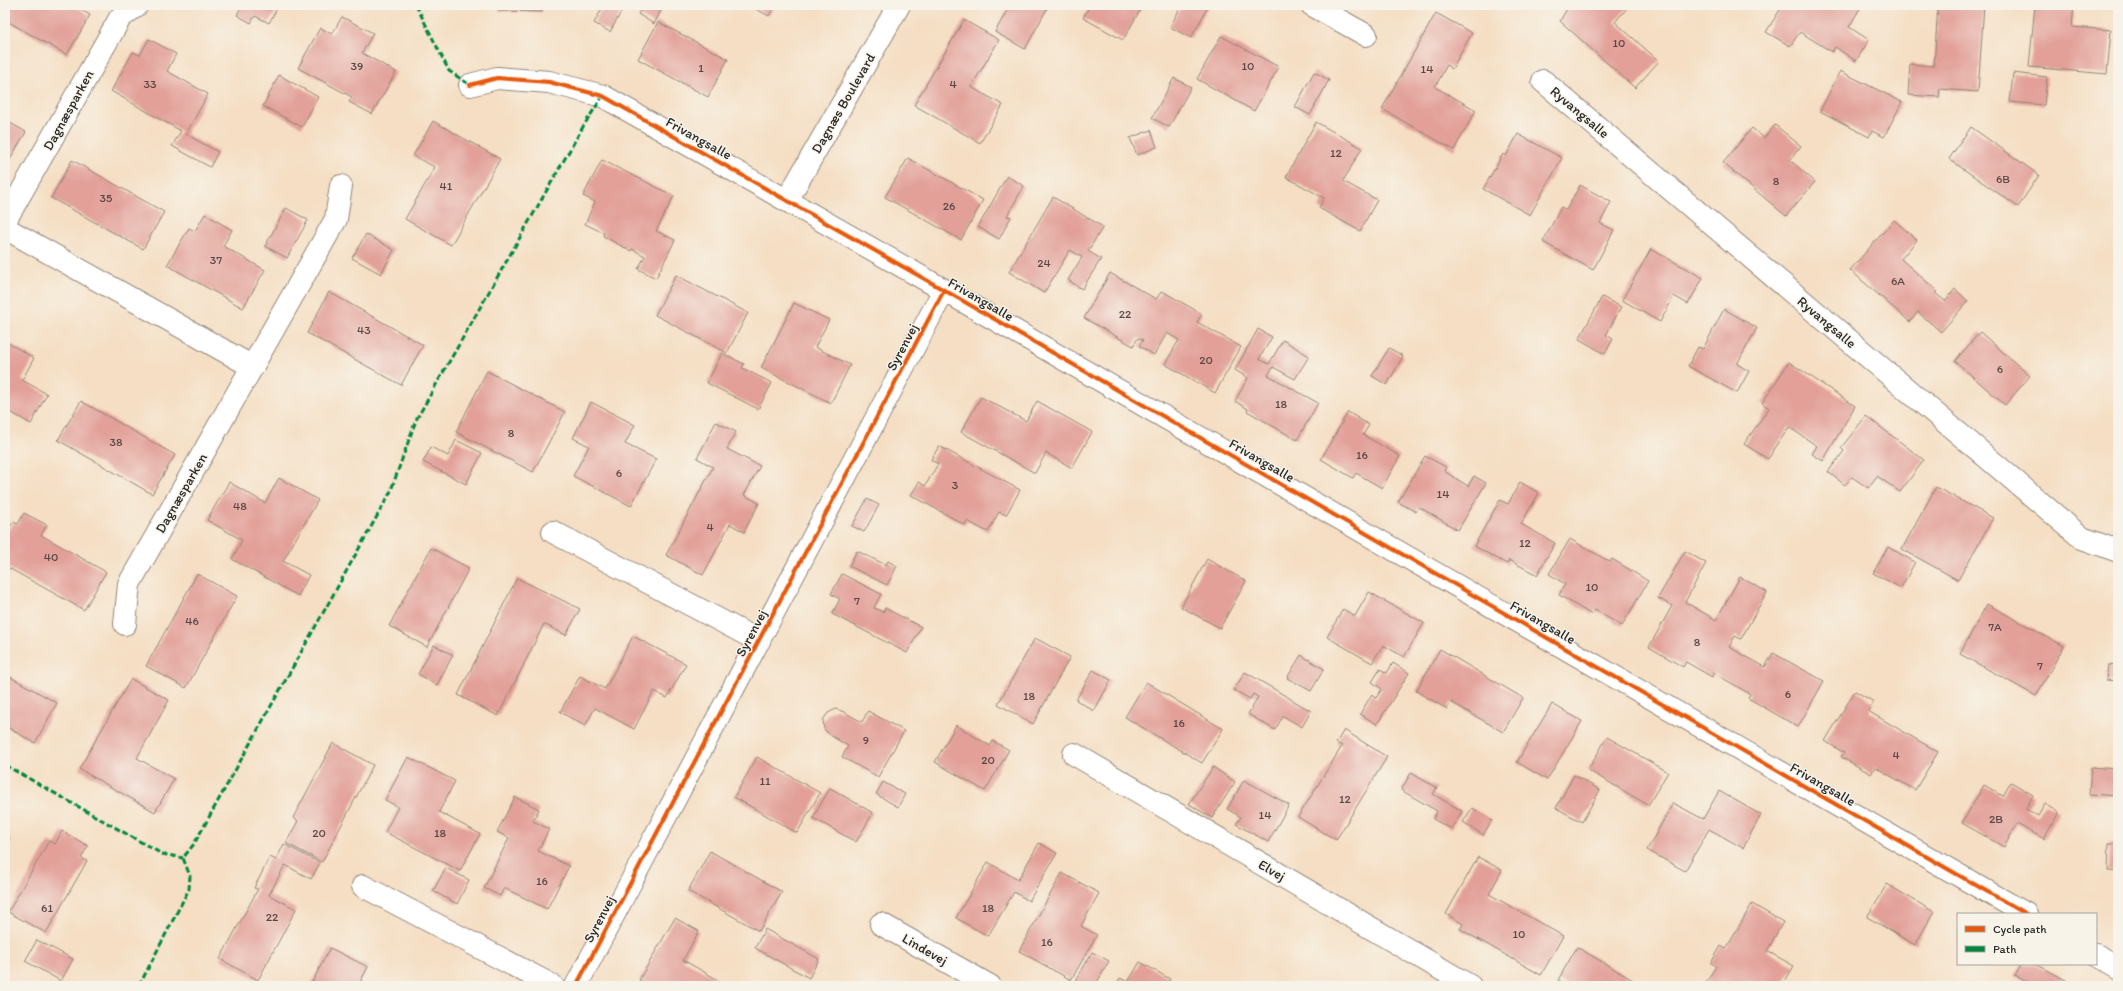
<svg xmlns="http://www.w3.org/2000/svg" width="2123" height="991" viewBox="0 0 2123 991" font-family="Itim,sans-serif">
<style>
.building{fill:#e2a099}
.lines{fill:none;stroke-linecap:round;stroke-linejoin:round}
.street-casing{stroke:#908477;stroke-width:24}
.street{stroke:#fff;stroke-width:22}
.quiet{stroke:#00873e;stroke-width:3;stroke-dasharray:6 3;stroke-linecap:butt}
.cycleway-casing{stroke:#f7f3e8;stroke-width:6}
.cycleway{stroke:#e8590c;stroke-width:4}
.labels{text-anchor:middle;stroke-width:3;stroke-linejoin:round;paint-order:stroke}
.number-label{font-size:12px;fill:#594846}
.street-label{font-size:14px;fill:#2b2b2b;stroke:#f7f3e8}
</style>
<rect width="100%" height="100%" fill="#f7f3e8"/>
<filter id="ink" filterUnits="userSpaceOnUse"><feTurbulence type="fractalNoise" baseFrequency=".025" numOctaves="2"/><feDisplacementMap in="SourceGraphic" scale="8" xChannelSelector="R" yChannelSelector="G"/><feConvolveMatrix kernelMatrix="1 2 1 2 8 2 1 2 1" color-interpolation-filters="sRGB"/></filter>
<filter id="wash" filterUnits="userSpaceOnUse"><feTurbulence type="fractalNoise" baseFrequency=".012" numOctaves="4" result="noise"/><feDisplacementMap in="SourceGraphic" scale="16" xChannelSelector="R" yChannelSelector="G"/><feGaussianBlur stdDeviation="0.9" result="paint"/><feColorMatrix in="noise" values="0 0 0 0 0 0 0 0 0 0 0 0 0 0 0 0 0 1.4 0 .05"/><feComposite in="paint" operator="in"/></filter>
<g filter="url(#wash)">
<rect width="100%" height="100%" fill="#f5dec3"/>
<g id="blocks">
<!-- building -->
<path class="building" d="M 5,5 L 72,5 L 90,15 L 67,55 L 5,20 Z
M 237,5 L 279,5 L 269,23 L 255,16 L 251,23 L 237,15 L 241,7 Z
M 499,5 L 543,5 L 542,12 L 499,11 Z
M 604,5 L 625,5 L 610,32 L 594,23 Z
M 644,5 L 664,5 L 654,24 L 638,14 Z
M 748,5 L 775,5 L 769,16 Z
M 1010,5 L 1049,5 L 1025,49 L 995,32 Z
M 1090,5 L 1143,5 L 1123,40 L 1083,18 Z
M 1182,5 L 1209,5 L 1191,38 L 1170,27 Z
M 1569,5 L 1628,5 L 1629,6 L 1615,22 L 1659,61 L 1635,88 L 1560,21 Z
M 1783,5 L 1862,5 L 1849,27 L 1869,40 L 1856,61 L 1835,47 L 1832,52 L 1800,32 L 1790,46 L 1766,32 Z
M 1938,5 L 1984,5 L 1978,92 L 1940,89 L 1939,97 L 1908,95 L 1910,64 L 1934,66 Z
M 2035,5 L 2074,5 L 2072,27 L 2111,30 L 2107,74 L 2029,67 Z
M 1436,13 L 1472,33 L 1452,69 L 1447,65 L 1435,87 L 1476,110 L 1454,150 L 1382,109 Z
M 342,17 L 373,33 L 362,53 L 396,72 L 372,114 L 349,102 L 352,97 L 298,68 L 320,28 L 332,34 Z
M 964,20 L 999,40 L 971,87 L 1003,105 L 980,143 L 914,105 Z
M 658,22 L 728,59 L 708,97 L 638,59 Z
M 1221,36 L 1279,67 L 1254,111 L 1197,79 Z
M 149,39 L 176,54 L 167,71 L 208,94 L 186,134 L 218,152 L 210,167 L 172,146 L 181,131 L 111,91 L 133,52 L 140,55 Z
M 1840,71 L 1902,102 L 1884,137 L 1872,131 L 1869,137 L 1820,111 Z
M 1314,72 L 1329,80 L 1310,115 L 1295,107 Z
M 2013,73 L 2047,77 L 2044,105 L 2010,102 Z
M 279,75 L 318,97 L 302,127 L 263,106 Z
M 1174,78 L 1191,87 L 1169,127 L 1152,118 Z
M 5,120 L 26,132 L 5,168 Z
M 433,121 L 500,159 L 451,245 L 405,219 L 435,167 L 413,156 Z
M 1316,122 L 1362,148 L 1343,181 L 1377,200 L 1360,231 L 1319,208 L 1324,198 L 1286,177 Z
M 1775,125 L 1801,146 L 1790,160 L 1815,182 L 1786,216 L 1723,163 L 1752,128 L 1764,138 Z
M 1971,127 L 2039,175 L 2018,207 L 1949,159 Z
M 1151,130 L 1157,147 L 1137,155 L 1130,138 Z
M 1518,134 L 1562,158 L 1530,215 L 1483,189 L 1503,154 L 1506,156 Z
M 908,158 L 983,200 L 961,240 L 885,197 Z
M 72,160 L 164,212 L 143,249 L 51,198 Z
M 602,160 L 674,196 L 656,231 L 675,240 L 656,278 L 638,269 L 645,256 L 632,249 L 631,251 L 603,236 L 604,233 L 585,224 L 595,202 L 583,196 Z
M 1007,176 L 1024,186 L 1007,216 L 1011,217 L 999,239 L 978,227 Z
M 1580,185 L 1611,202 L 1600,223 L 1614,230 L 1593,270 L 1543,242 L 1561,207 L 1566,210 Z
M 1053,197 L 1103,227 L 1088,251 L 1101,259 L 1082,289 L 1068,280 L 1082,257 L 1070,250 L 1044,293 L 1009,272 Z
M 286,208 L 308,220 L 287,258 L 265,246 Z
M 205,214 L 232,230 L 223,246 L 265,270 L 243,308 L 167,265 L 189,228 L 195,231 Z
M 1894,220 L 1917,240 L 1901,259 L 1937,291 L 1935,293 L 1945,301 L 1955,289 L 1968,301 L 1941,332 L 1918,312 L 1910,322 L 1850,270 Z
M 366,234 L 394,250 L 381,274 L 352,258 Z
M 1651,249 L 1703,278 L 1688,304 L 1674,296 L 1660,322 L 1622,300 Z
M 1110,273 L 1156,299 L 1162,291 L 1202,314 L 1197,322 L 1241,347 L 1215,393 L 1165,364 L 1179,340 L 1167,333 L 1154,355 L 1139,346 L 1143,340 L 1138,338 L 1133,346 L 1084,318 Z
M 676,275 L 748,313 L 727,353 L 655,315 Z
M 329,292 L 423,345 L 401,385 L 307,333 Z
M 1602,297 L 1621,307 L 1606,335 L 1613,339 L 1605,354 L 1579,339 Z
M 794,303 L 829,320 L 815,347 L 850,365 L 831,403 L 761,368 Z
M 1724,309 L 1757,328 L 1737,364 L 1749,371 L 1737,393 L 1688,366 L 1698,347 L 1703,349 Z
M 1258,329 L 1272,337 L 1259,359 L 1269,364 L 1283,340 L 1309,356 L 1295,379 L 1273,367 L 1268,375 L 1318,403 L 1297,440 L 1247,411 L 1248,409 L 1235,401 L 1248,378 L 1235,370 Z
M 1980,332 L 2030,376 L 2005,405 L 1955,361 Z
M 5,341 L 34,358 L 22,380 L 47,394 L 31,424 L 5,409 L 7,393 L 5,392 Z
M 1389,348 L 1403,356 L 1387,385 L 1372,376 Z
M 722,353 L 744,364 L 742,368 L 772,383 L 758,409 L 707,383 Z
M 1789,362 L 1855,406 L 1823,461 L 1812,454 L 1817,446 L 1789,427 L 1768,459 L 1744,444 L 1769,408 L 1762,403 Z
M 487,371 L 565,412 L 533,472 L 456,432 Z
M 981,397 L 1026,421 L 1037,401 L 1092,432 L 1072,468 L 1046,453 L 1035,473 L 961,432 Z
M 81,401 L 175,455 L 152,494 L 58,440 Z
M 591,402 L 635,425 L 625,444 L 656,459 L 631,506 L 573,476 L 589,446 L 573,438 Z
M 1348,412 L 1369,425 L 1363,435 L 1400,456 L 1382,488 L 1356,473 L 1353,478 L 1321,459 Z
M 1866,416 L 1924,460 L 1900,492 L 1877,476 L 1868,488 L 1852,477 L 1845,485 L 1828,472 L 1844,451 L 1841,448 Z
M 716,422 L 736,432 L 727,449 L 760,466 L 744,495 L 759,503 L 744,532 L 730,524 L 703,575 L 666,555 L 713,467 L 697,458 Z
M 456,440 L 482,453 L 466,484 L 423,462 L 431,447 L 448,456 Z
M 939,446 L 1020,490 L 1006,515 L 999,512 L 988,532 L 967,521 L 965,525 L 911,495 L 919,482 L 925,486 L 938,464 L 931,460 Z
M 1425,456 L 1446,467 L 1444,471 L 1468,486 L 1474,476 L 1486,483 L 1458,530 L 1419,507 L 1416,512 L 1398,502 Z
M 279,478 L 318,500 L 283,561 L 309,575 L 298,596 L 232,559 L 242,540 L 207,520 L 229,482 L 265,503 Z
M 1520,482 L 1539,493 L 1521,524 L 1555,543 L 1537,575 L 1509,560 L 1507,564 L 1474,546 L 1500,500 L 1508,504 Z
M 1936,487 L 1993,518 L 1958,580 L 1902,549 Z
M 867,499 L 879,505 L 864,532 L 852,526 Z
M 24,513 L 47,525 L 41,535 L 106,572 L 84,610 L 5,566 L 5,536 L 13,522 L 18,524 Z
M 1570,539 L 1610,562 L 1612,559 L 1648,581 L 1622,626 L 1595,610 L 1592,615 L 1559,595 L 1565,584 L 1549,574 Z
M 1888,547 L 1915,562 L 1901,588 L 1873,573 Z
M 431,548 L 469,568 L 427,647 L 389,626 Z
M 857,551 L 886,565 L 888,561 L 897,566 L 887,585 L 849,566 Z
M 1685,551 L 1706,563 L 1685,602 L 1716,620 L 1740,577 L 1767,592 L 1741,639 L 1735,636 L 1729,647 L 1765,667 L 1773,653 L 1824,681 L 1798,727 L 1748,698 L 1750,694 L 1714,673 L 1712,677 L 1686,662 L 1683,667 L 1649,647 L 1672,606 L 1658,598 Z
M 1207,559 L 1246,581 L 1220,628 L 1181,607 Z
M 197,574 L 237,596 L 186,688 L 146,666 Z
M 842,574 L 881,594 L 874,608 L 883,612 L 885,608 L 921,627 L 907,653 L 832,614 L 840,599 L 831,594 Z
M 517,578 L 580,609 L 566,635 L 544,624 L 498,716 L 458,695 Z
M 1369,592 L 1424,623 L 1404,657 L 1383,645 L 1372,663 L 1327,637 L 1343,609 L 1355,616 Z
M 1987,604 L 2064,646 L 2036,696 L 1960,654 Z
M 633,636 L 686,664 L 667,698 L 654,691 L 634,729 L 595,708 L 585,726 L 560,712 L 580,676 L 605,689 Z
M 1035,638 L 1070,657 L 1033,724 L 998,704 Z
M 434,645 L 453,655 L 437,685 L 418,674 Z
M 1440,649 L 1523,698 L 1503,732 L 1451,702 L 1447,709 L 1416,691 Z
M 1301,655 L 1324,669 L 1311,691 L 1287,678 Z
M 1393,663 L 1409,673 L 1377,724 L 1360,714 L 1372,694 L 1376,698 L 1382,689 L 1372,682 L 1380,669 L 1387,673 Z
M 2108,665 L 2118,666 L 2118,681 L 2106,680 Z
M 1093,670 L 1111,680 L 1094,711 L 1076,700 Z
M 1245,672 L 1311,711 L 1302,727 L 1283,716 L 1275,730 L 1248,714 L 1258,697 L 1253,694 L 1250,699 L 1234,690 Z
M 5,674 L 57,703 L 35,743 L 5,726 Z
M 131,679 L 169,700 L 137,758 L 174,779 L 155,812 L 79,769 Z
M 1146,682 L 1223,729 L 1202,763 L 1125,717 Z
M 1855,691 L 1874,702 L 1868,711 L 1938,752 L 1915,790 L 1875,767 L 1871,774 L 1841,757 L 1844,753 L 1825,741 Z
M 1552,704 L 1582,721 L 1547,780 L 1517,762 Z
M 836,709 L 844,712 L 862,722 L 868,711 L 904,731 L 878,777 L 842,757 L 848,746 L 830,735 L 824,729 L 823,720 L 828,713 Z
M 956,725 L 990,746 L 993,741 L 1009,750 L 985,791 L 935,762 Z
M 1344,730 L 1387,757 L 1336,840 L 1298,817 L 1342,746 L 1336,743 Z
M 1607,737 L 1668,772 L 1648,805 L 1588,770 Z
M 333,743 L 373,765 L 322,862 L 286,843 L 298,821 L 293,818 Z
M 408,757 L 455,781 L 439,812 L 480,834 L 460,871 L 385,832 L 398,807 L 385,800 Z
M 757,757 L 820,793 L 797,833 L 734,797 Z
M 1213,767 L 1235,782 L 1212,818 L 1189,804 Z
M 2091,767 L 2118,769 L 2118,796 L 2089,794 Z
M 1411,773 L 1437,788 L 1433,794 L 1462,811 L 1451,829 L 1433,819 L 1437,811 L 1401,790 Z
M 1574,775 L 1600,790 L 1582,822 L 1556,808 Z
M 1244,780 L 1289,805 L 1268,842 L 1236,824 L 1241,817 L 1227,809 Z
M 883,782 L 905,794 L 898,807 L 876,794 Z
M 2011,782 L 2033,795 L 2026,809 L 2038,816 L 2045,804 L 2059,812 L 2044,839 L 2017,824 L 2004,847 L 1962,823 L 1984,785 L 2003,796 Z
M 830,788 L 873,813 L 856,842 L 813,818 Z
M 1719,791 L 1761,815 L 1743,848 L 1709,829 L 1685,871 L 1647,850 L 1673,803 L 1703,819 Z
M 515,797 L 539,809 L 533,821 L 549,829 L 538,851 L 569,866 L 547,909 L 504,888 L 500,896 L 484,888 L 509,838 L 497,832 Z
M 1472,808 L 1492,820 L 1483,835 L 1463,822 Z
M 62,831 L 88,846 L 81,858 L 87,861 L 46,933 L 8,912 L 49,841 L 55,844 Z
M 5,836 L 10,839 L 5,848 Z
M 1039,843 L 1057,853 L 1029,901 L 1014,892 L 988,936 L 956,918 L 988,862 L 1018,880 Z
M 2109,843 L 2118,843 L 2118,872 L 2108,871 Z
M 284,844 L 320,863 L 311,879 L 285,865 L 269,895 L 296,909 L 258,980 L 220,959 L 258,889 L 254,888 L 270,857 L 276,860 Z
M 710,851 L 782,892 L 759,931 L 688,891 Z
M 1478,857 L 1502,870 L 1489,894 L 1563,936 L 1541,975 L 1460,929 L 1463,924 L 1446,914 Z
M 446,868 L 469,880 L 457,904 L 433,891 Z
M 1062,873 L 1099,893 L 1081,926 L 1097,935 L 1071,980 L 1019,951 Z
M 1887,884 L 1934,912 L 1915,945 L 1867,917 Z
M 1752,904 L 1783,922 L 1767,951 L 1794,966 L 1782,986 L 1751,986 L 1747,984 L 1746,986 L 1704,986 L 1716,966 L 1711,963 L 1721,946 L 1726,949 Z
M 675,918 L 699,931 L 683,960 L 729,986 L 650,986 L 639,980 Z
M 765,929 L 819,959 L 809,978 L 755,948 Z
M 37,940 L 73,959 L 61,981 L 25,961 Z
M 1577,947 L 1643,986 L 1569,986 L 1558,980 Z
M 330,948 L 368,967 L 358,986 L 310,986 Z
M 1092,952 L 1109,961 L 1095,986 L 1073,986 Z
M 1140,962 L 1170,979 L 1166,986 L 1115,986 L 1120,978 L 1128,982 Z
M 2021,964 L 2036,964 L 2073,984 L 2072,986 L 2030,986 L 2031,984 L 2014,976 Z"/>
</g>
</g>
<g filter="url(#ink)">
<use href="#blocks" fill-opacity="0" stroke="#908477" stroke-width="1"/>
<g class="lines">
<!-- street casing -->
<g class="street-casing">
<path id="street" d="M 1312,5 L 1366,35
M 1543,81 L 2082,538 L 2118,551
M 470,85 L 497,78 L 549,82 L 603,96 L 944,290 L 2026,914
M 787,200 L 899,5
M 5,221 L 120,18 L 137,5
M 5,228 L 253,367
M 553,532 L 759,641
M 125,624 L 129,584 L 336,219 L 341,186
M 1074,754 L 1470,986
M 363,886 L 553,986
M 881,924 L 990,986
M 2096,955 L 2118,967
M 576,986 L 944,290"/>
</g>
<!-- street -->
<use href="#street" class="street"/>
<!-- quiet -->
<path class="quiet" d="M 416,5 L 449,71 L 470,85
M 5,765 L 162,854 L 183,858
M 139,986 L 189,889 L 190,876 L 183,858 L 194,844 L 390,493 L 416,420 L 584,125 L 603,96"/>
<!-- cycleway casing -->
<g class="cycleway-casing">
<path id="cycleway" d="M 470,85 L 497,78 L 549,82 L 603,96 L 944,290 L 2026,914
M 576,986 L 944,290"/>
</g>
<!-- cycleway -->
<use href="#cycleway" class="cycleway"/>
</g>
</g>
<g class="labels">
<!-- number labels -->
<g class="number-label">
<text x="1619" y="47">10</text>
<text x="357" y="70">39</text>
<text x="1248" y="70">10</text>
<text x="701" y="72">1</text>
<text x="1427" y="73">14</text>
<text x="150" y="88">33</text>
<text x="953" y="88">4</text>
<text x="1336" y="157">12</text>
<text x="2003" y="183">6B</text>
<text x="1776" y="185">8</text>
<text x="446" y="190">41</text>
<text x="106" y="202">35</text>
<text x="949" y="210">26</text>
<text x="216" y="264">37</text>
<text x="1044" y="267">24</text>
<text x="1898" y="285">6A</text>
<text x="1125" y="318">22</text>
<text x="364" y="334">43</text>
<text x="1206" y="364">20</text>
<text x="2000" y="373">6</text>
<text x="1281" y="408">18</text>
<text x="511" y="437">8</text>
<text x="116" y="446">38</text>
<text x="1362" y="459">16</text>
<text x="619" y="477">6</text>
<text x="955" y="489">3</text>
<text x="1443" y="498">14</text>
<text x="240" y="510">48</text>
<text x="710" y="531">4</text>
<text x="1525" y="547">12</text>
<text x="51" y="561">40</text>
<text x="1592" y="591">10</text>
<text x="857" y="605">7</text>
<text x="192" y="625">46</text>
<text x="1995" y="631">7A</text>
<text x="1697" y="646">8</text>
<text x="2040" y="670">7</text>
<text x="1788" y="698">6</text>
<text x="1029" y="700">18</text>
<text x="1179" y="727">16</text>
<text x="866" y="744">9</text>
<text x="1896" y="759">4</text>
<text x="988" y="764">20</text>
<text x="765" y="785">11</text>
<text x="1345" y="803">12</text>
<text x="1265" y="819">14</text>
<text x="1996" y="823">2B</text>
<text x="319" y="837">20</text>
<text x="440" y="837">18</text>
<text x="542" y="885">16</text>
<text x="47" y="912">61</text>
<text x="988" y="912">18</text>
<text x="272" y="921">22</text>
<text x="1519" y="938">10</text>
<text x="1047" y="946">16</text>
</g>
<!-- street labels -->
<g class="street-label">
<text transform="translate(843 103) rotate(-60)" y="5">Dagnæs Boulevard</text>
<text transform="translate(68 110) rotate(-61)" y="5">Dagnæsparken</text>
<text transform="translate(1580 112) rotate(40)" y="5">Ryvangsalle</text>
<text transform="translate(699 138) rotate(29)" y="5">Frivangsalle</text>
<text transform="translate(981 299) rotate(30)" y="5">Frivangsalle</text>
<text transform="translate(1827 322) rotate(40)" y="5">Ryvangsalle</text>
<text transform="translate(902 347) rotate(-62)" y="5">Syrenvej</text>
<text transform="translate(1262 460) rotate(30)" y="5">Frivangsalle</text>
<text transform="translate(181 493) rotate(-60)" y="5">Dagnæsparken</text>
<text transform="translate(1543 622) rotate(30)" y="5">Frivangsalle</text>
<text transform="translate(751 633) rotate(-62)" y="5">Syrenvej</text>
<text transform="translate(1823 784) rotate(30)" y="5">Frivangsalle</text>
<text transform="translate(1272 870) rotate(30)" y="5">Elvej</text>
<text transform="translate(599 919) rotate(-62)" y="5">Syrenvej</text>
<text transform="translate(925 949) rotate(30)" y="5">Lindevej</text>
</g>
</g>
<!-- margin -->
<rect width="2123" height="991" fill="none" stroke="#f7f3e8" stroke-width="20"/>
<!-- legend -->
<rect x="1957" y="913" width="140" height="52" fill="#f7f3e8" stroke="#a5a39c"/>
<rect x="1965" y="926" width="20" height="6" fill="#e8590c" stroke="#a5a39c"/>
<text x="1993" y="933" font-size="12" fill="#2b2b2b">Cycle path</text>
<rect x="1965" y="946" width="20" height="6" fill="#00873e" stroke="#a5a39c"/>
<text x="1993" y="953" font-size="12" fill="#2b2b2b">Path</text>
</svg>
